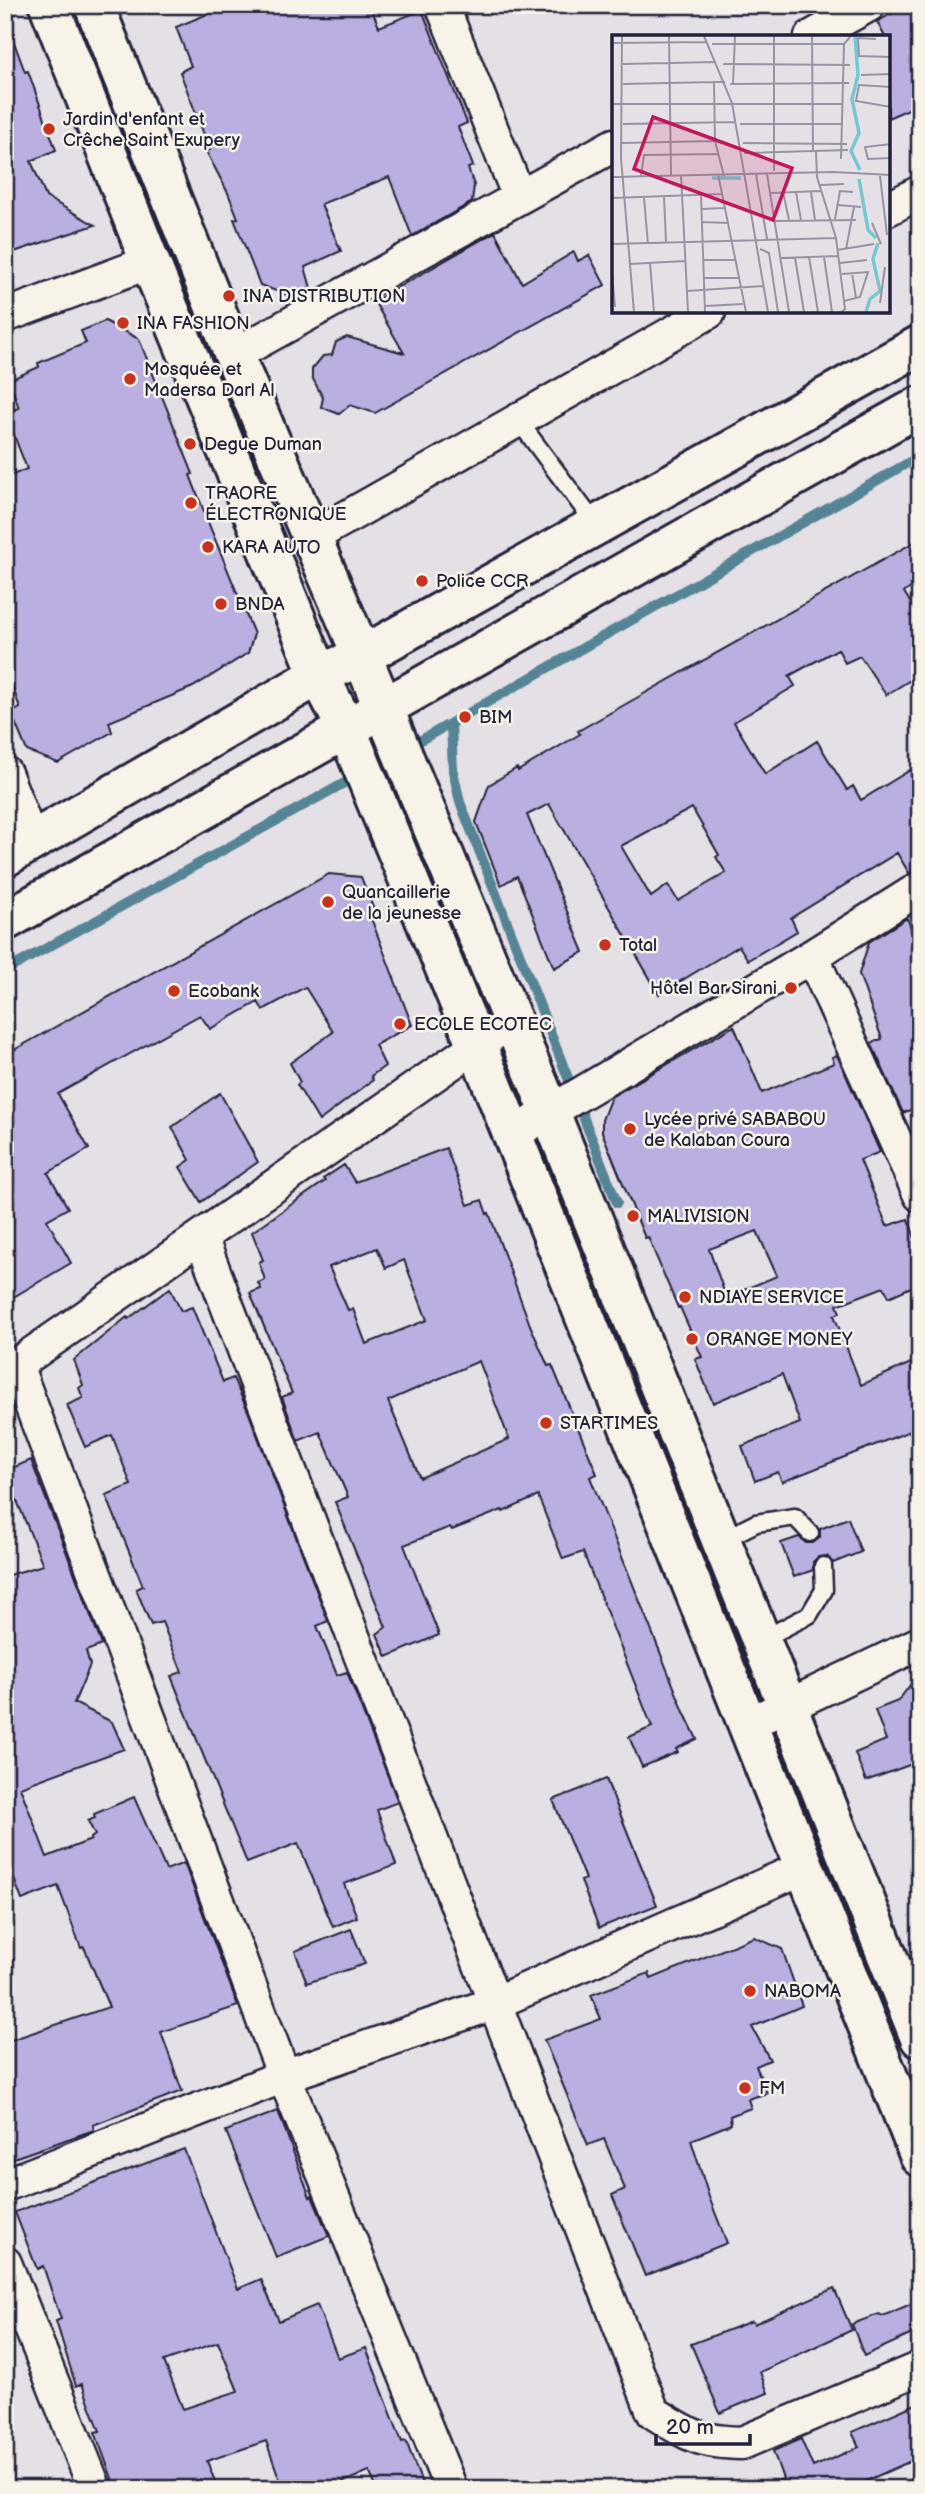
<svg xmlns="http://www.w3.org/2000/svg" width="925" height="2494" viewBox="0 0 925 2494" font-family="'Balsamiq Sans',sans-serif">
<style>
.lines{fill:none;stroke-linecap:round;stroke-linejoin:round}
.stream{stroke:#558595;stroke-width:10}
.building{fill:#baafe0;stroke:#22223b;stroke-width:2;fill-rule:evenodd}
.service-casing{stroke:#22223b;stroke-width:21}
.minor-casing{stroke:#22223b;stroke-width:37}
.primary-casing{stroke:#22223b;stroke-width:44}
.trunk-casing{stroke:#22223b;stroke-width:44}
.service{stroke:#f7f3e8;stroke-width:16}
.minor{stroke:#f7f3e8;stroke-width:32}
.primary{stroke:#f7f3e8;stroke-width:38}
.trunk{stroke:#f7f3e8;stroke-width:38}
.poi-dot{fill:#c8321e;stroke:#f7f3e8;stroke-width:2.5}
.labels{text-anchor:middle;stroke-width:5;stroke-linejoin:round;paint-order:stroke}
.poi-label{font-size:18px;fill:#22223b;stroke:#f7f3e8;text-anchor:start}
.inset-river{fill:none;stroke:#77c7d1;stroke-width:3.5}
.inset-road{fill:none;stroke:#9793a2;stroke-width:2}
.view{fill:#c2185b;fill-opacity:0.15;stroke:#c2185b;stroke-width:3.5}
.inset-edge{fill:none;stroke:#22223b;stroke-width:3.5}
</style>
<rect width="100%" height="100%" fill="#e5dfe6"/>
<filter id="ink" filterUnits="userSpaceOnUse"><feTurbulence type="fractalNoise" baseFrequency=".0143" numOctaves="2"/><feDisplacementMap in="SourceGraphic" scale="14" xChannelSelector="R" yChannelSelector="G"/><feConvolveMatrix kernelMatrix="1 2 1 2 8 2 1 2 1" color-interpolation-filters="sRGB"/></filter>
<g filter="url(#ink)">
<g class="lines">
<!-- stream -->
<path class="stream" d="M 451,724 L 453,771 L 460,802 L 617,1203
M 407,748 L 920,456
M 5,971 L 357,776"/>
</g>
<!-- building -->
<path class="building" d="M 229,5 L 370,5 L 379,27 L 422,10 L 467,123 L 458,127 L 473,166 L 468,168 L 474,185 L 472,202 L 412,236 L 389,177 L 321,204 L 341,251 L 305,267 L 311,288 L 292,297 L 260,285 L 234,219 L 238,218 L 228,193 L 206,151 L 210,150 L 180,72 L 191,66 L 176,27 Z
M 907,5 L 920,5 L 920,104 L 888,118 L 888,37 L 885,37 L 877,22 Z
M 8,26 L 25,72 L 28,71 L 56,150 L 31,161 L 46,197 L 95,225 L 5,255 L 5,27 Z
M 495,232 L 522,283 L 574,252 L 578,261 L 589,255 L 605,285 L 375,413 L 350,405 L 339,414 L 321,407 L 323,398 L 312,377 L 312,369 L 323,356 L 332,355 L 336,342 L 347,337 L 404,353 L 374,301 Z
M 105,321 L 139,339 L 193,474 L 190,475 L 212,532 L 254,634 L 248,653 L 193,687 L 109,722 L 112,732 L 58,763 L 27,751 L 11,713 L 20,708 L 5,665 L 5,478 L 27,469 L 5,412 L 19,408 L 9,380 L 39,367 L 38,363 L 86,343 L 81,331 Z
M 920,539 L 920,583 L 904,592 L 920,618 L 920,674 L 886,695 L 860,656 L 845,663 L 838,649 L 789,676 L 795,686 L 734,722 L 765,774 L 817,741 L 847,790 L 853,786 L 861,800 L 920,764 L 920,870 L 909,873 L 897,853 L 791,918 L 797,931 L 772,946 L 748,960 L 739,946 L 659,994 L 549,804 L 527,815 L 584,952 L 554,968 L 517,876 L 501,885 L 476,822 L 489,785 L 517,768 L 518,771 L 580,734 L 578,731 L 640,696 ZM 692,808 L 719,855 L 716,857 L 726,873 L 678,901 L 668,885 L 651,897 L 621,846 Z
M 329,874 L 361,877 L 374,910 L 369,913 L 412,1025 L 375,1045 L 385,1066 L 371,1076 L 373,1080 L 319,1121 L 297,1085 L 300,1082 L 290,1063 L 333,1032 L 305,987 L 263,1010 L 258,1002 L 210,1029 L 200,1015 L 58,1094 L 89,1149 L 48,1173 L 68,1208 L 47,1220 L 71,1263 L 5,1302 L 5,1055 Z
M 907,918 L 920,948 L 920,1106 L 903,1113 L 871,1043 L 882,1039 L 859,974 L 869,942 Z
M 734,1026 L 762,1093 L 834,1063 L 832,1057 L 837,1055 L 880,1152 L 860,1160 L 887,1226 L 908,1219 L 920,1251 L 920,1283 L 889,1297 L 884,1287 L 837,1305 L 840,1313 L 834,1315 L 861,1385 L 920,1359 L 920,1427 L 782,1482 L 778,1472 L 755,1481 L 742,1446 L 800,1423 L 782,1374 L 713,1403 L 695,1359 L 702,1357 L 680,1307 L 678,1308 L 648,1237 L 645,1238 L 602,1132 L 602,1120 L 611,1097 ZM 757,1231 L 777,1276 L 726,1297 L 709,1249 Z
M 220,1093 L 258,1162 L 201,1202 L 180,1167 L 190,1160 L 172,1127 Z
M 446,1148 L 468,1205 L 482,1200 L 487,1214 L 489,1213 L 530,1325 L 548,1366 L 552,1365 L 597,1474 L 590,1477 L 684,1712 L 697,1739 L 676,1749 L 678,1752 L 642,1767 L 629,1737 L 652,1727 L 583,1552 L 563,1559 L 538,1496 L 503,1512 L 502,1510 L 452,1530 L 450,1527 L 404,1545 L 439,1635 L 387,1657 L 377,1634 L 386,1627 L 335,1502 L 348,1497 L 320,1432 L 298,1441 L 282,1397 L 292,1393 L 250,1293 L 261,1289 L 258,1283 L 265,1280 L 259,1262 L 263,1260 L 252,1232 L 325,1181 L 323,1179 L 344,1165 L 355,1182 ZM 377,1248 L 386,1268 L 404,1260 L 427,1320 L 366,1344 L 353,1309 L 348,1310 L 329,1267 ZM 479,1361 L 509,1439 L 420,1478 L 388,1401 Z
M 170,1288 L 181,1311 L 192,1307 L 223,1382 L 233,1378 L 248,1411 L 328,1621 L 317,1626 L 337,1675 L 347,1672 L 398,1802 L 377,1810 L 396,1865 L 344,1884 L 357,1917 L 333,1927 L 298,1843 L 247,1863 L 171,1676 L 182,1672 L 162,1622 L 151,1625 L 136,1589 L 143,1586 L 106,1495 L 131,1485 L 112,1435 L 85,1447 L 67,1405 L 83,1398 L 79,1388 L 83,1385 L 74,1360 L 127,1317 L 128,1319 Z
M 31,1460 L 102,1645 L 86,1651 L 90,1665 L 74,1703 L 112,1722 L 124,1749 L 20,1787 L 47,1857 L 91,1840 L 91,1838 L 95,1835 L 88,1821 L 95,1818 L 94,1814 L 134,1797 L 166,1870 L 184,1863 L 238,2006 L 161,2032 L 182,2091 L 93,2125 L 94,2130 L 5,2161 L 5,2042 L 109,2007 L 84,1947 L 81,1948 L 58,1886 L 22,1900 L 5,1854 L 5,1755 L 7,1755 L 5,1748 L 5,1576 L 43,1565 L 5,1471 Z
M 848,1518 L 861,1552 L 833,1563 L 827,1556 L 818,1557 L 813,1562 L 813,1570 L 794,1577 L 781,1543 L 799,1537 L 806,1543 L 813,1543 L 820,1537 L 820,1529 Z
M 920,1672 L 920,1761 L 866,1781 L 855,1753 L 886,1740 L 875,1710 L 898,1701 Z
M 606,1779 L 657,1905 L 599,1928 L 581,1881 L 585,1879 L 553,1800 Z
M 351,1929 L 365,1964 L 307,1983 L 295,1951 Z
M 754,1937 L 782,1949 L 802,2006 L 752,2027 L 770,2060 L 756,2066 L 767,2093 L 748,2099 L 751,2108 L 730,2116 L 731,2124 L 691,2140 L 709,2197 L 727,2243 L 645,2276 L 612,2195 L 625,2189 L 604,2139 L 588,2145 L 544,2040 L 601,2019 L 591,1995 L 649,1973 L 651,1979 Z
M 278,2111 L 310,2197 L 312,2196 L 329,2236 L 276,2257 L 226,2131 Z
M 184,2149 L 238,2289 L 261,2279 L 279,2321 L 317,2305 L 338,2358 L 366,2348 L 402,2442 L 406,2441 L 424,2489 L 377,2489 L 369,2471 L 328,2489 L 283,2489 L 266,2441 L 207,2461 L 218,2489 L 116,2489 L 95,2432 L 100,2431 L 82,2384 L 76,2386 L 56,2321 L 61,2319 L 43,2266 L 37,2269 L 15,2212 ZM 218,2342 L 238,2391 L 183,2409 L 164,2361 Z
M 834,2288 L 852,2330 L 760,2372 L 768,2393 L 720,2413 L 691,2344 L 752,2321 L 754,2324 Z
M 920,2300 L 920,2310 L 910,2335 L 864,2356 L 852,2324 L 879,2314 L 883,2316 Z
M 920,2402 L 920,2457 L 848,2489 L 761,2489 L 783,2479 L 773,2451 L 801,2439 L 813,2467 L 859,2447 L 852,2432 Z"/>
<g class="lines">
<!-- service casing -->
<g class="service-casing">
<path id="service" d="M 518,420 L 596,525
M 722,1540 L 756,1523 L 795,1517 L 810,1533
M 761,1640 L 809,1615 L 824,1590 L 823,1566"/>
</g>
<!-- minor casing -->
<g class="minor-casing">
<path id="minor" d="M 442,5 L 519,197
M 811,37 L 869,5
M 888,209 L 920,192
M 5,316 L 150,262
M 234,355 L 614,145
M 310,538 L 709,312
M 5,773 L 32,842
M 812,956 L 920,1195
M 513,1134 L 812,956 L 920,888
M 201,1237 L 361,1657 L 653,2412 C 689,2435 698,2442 742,2443 L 920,2368
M 16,1365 L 284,2076 L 451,2489
M 5,1370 L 16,1365 L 512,1021
M 748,1723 L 788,1706 L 920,1643
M 5,2185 L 284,2076 L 495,2003 L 803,1868
M 5,2263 L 95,2489"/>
</g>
<!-- primary casing -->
<g class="primary-casing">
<path id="primary" d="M 49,5 L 150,262 L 319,675 L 347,730 L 477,1046 L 920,2157
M 94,5 L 234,355 L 362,656 L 550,1112 L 920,2038"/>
</g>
<!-- trunk casing -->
<g class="trunk-casing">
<path id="trunk" d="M 5,857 L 319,675 L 362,656 L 920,345
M 5,921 L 920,406"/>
</g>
<!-- service -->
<use href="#service" class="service"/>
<!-- minor -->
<use href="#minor" class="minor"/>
<!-- primary -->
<use href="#primary" class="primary"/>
<!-- trunk -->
<use href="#trunk" class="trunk"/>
</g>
</g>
<!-- markers -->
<g class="poi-dot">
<circle cx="49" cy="129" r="7"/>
<circle cx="229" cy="296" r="7"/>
<circle cx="123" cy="323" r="7"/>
<circle cx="130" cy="379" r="7"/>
<circle cx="190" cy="444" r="7"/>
<circle cx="191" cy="503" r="7"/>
<circle cx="208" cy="547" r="7"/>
<circle cx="422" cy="581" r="7"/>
<circle cx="221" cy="604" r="7"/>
<circle cx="465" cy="717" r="7"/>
<circle cx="328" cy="902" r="7"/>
<circle cx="605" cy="945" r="7"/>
<circle cx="791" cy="988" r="7"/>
<circle cx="174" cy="991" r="7"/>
<circle cx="400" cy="1024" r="7"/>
<circle cx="630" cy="1129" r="7"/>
<circle cx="633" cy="1216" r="7"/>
<circle cx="685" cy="1297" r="7"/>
<circle cx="692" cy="1339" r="7"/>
<circle cx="546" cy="1423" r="7"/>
<circle cx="750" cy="1991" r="7"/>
<circle cx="745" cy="2088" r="7"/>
</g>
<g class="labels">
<!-- poi labels -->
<g class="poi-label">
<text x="63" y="125">Jardin d'enfant et<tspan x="63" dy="21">Crêche Saint Exupery</tspan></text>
<text x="243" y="302">INA DISTRIBUTION</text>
<text x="137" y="329">INA FASHION</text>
<text x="144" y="375">Mosquée et<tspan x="144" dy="21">Madersa Darl Al</tspan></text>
<text x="204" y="450">Degue Duman</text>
<text x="205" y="499">TRAORE<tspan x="205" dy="21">ÉLECTRONIQUE</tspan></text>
<text x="222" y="553">KARA AUTO</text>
<text x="436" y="587">Police CCR</text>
<text x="235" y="610">BNDA</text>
<text x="479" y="723">BIM</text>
<text x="342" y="898">Quancaillerie<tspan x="342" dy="21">de la jeunesse</tspan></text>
<text x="619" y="951">Total</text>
<text x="777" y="994" text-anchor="end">Hôtel Bar Sirani</text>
<text x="188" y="997">Ecobank</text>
<text x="414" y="1030">ECOLE ECOTEC</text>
<text x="644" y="1125">Lycée privé SABABOU<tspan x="644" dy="21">de Kalaban Coura</tspan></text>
<text x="647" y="1222">MALIVISION</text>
<text x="699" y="1303">NDIAYE SERVICE</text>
<text x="706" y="1345">ORANGE MONEY</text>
<text x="560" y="1429">STARTIMES</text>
<text x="764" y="1997">NABOMA</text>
<text x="759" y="2094">FM</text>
</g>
</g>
<!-- overview -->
<g transform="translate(612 35)">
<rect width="278" height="278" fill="#e5dfe6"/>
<path class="inset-river" d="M 243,1 L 246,40 L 240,64 L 247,98 L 239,116 L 248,135M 100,143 L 129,143M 247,144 L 256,195 L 264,203M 254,277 L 258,264 L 268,256 L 261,224 L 266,208"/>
<path class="inset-road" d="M 10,1 L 9,123 L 22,277M 57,1 L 59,140M 92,1 L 120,68 L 156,277M 162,1 L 162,136M 200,1 L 201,116M 264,4 L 246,3 L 247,21 L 279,22M 0,8 L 94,7M 100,9 L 232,9M 11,29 L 104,27M 111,29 L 238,30M 249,40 L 279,39M 11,49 L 102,47M 118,49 L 237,48M 121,49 L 123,1M 279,52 L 247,50 L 244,66 L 279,72M 0,69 L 231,69M 11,89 L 123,87M 128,89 L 231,89M 10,108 L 103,106M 131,108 L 235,109M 279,109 L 253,112 L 256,124 L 279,123M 204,116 L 205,142 L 224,203 L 233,274 L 229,277M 132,118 L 236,115M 229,124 L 232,9 L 239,1M 106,139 L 134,277M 144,139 L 155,204M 155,139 L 177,277M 69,140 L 76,277M 29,141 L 32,120 L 107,119M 112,141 L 103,106 L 102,47 L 113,47M 268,141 L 275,200M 0,142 L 222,137 L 279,140M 208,150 L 232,149M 171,157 L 177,185M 184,157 L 189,185M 199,157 L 203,185M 158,158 L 209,156M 89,160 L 93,277M 52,162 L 54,207M 0,163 L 110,159M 32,163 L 36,209M 226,170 L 249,172M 89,174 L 113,173M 223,184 L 228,156 L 241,157M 163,186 L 244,185M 90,187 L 116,188M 260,188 L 269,209M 0,209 L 224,203M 148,214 L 157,218 L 166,277M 234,214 L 242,172M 225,215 L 262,209M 197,222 L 206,277M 212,222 L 220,277M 169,223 L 226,221M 183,223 L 192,277M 91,225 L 123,225M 38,228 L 42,277M 228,228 L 255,225M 18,229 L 73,226M 0,238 L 3,272M 240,238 L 244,263M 230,239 L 256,237 L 248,262 L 232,266M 92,243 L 127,243M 75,256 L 151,251M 268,268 L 273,232M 93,271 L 131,269"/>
<path class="view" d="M 41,82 L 180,133 L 161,185 L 22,134 Z"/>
<rect width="278" height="278" class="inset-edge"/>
</g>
<!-- margin -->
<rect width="925" height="2494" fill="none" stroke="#f7f3e8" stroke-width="28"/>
<rect x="14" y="14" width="897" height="2466" fill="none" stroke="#22223b" stroke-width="2.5" filter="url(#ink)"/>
<!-- scale -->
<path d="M656 2434v10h94v-10" fill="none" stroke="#22223b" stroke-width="3.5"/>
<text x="666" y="2434" font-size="21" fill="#22223b" stroke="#f7f3e8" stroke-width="5" paint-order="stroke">20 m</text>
</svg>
